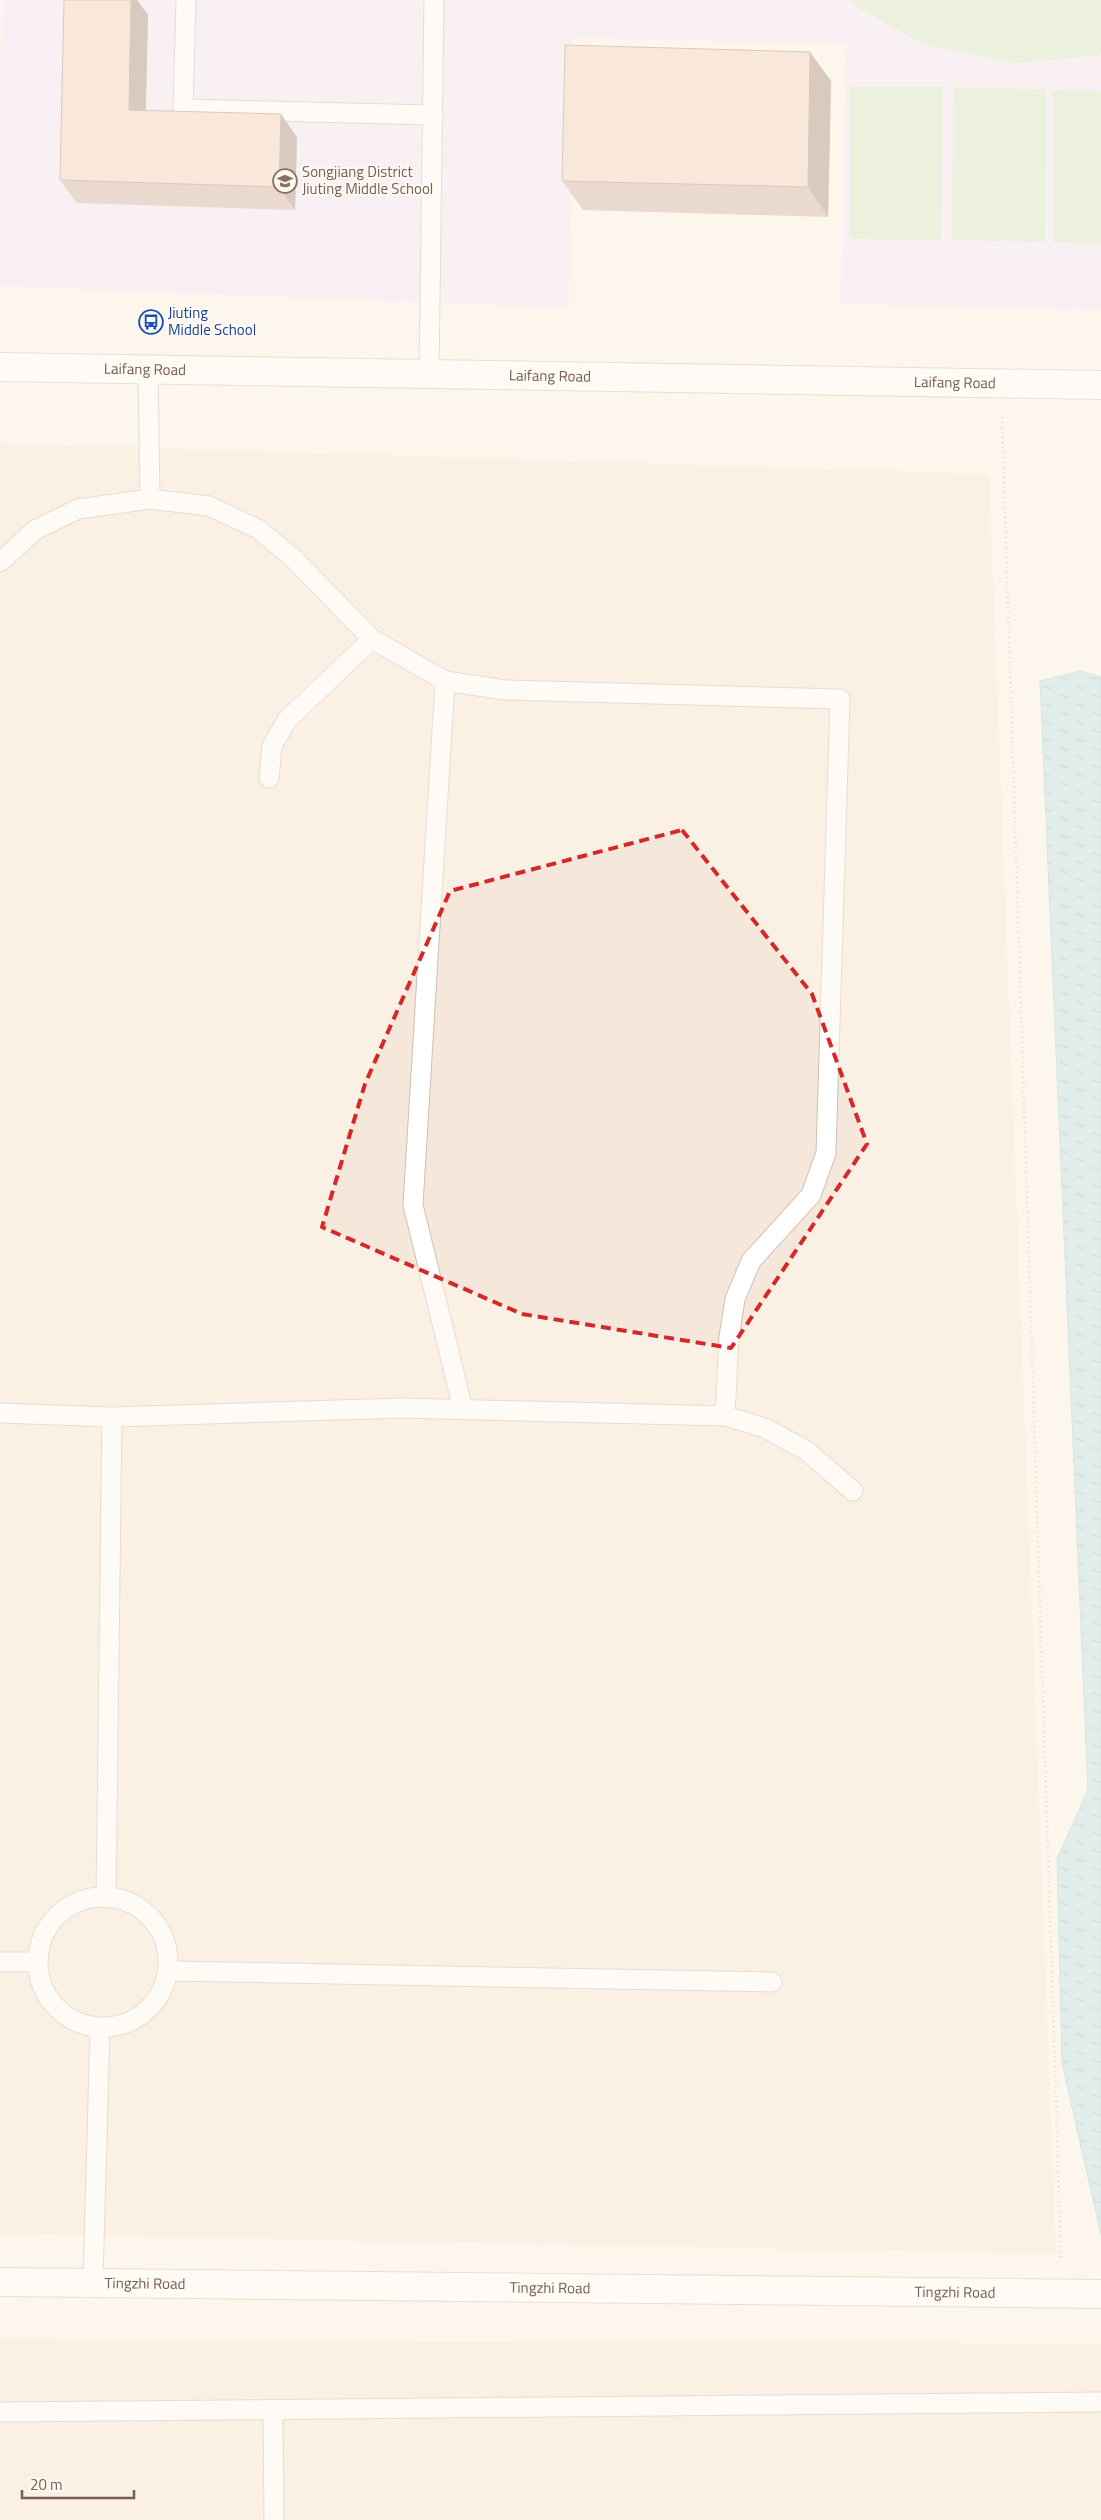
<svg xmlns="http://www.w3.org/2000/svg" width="1101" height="2520" viewBox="0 0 1101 2520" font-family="'Titillium Web',sans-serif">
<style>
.residential{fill:#f5e8da}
.education{fill:#f3e8fa}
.pitch{fill:#d8ecc9}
.water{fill:url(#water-ripples);stroke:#a5d3da}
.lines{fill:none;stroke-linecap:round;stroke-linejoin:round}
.lane-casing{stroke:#d1beb0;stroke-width:21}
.secondary-casing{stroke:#d6c0b0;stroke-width:30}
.path{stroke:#d9b8a5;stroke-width:3;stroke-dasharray:1 4;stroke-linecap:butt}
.lane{stroke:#fff;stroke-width:19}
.secondary{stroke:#fff;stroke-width:28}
.wall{fill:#d1b7a8}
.shaded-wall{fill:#aa9588}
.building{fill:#f3d5c3;stroke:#aa9588}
.marked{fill:none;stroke:#d62828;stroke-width:4;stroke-dasharray:10 6;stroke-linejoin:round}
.labels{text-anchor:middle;stroke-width:4;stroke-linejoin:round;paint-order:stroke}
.education-label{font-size:15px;fill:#785e54;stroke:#fffaf3;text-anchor:start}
.transit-label{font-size:15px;fill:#164399;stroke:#fffaf3;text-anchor:start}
.street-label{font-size:15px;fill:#7a5c4d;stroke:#fffaf3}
</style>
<defs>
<pattern id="water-ripples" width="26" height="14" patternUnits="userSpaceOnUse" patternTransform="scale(1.25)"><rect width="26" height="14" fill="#bfe3e8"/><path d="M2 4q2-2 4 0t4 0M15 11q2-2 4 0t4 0" fill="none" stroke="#a0bbbe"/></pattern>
</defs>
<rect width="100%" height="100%" fill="#fdf6ec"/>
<!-- residential -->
<path class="residential" d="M 0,443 L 989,474 L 1056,2254 L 0,2234 Z
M 0,2339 L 1101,2344 L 1101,2520 L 0,2520 Z"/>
<!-- education -->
<path class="education" d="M 3,0 L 1101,0 L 1101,310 L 841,304 L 846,44 L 573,38 L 569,308 L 0,286 L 0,76 Z"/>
<!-- pitch -->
<path class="pitch" d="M 851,0 L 1101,0 L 1101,53 L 1097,56 L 1012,63 L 923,44 L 860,9 Z
M 850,87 L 943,87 L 941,240 L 849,239 Z
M 953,88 L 1046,89 L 1045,242 L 952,240 Z
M 1053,90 L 1101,91 L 1101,243 L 1053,242 Z"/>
<!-- water -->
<path class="water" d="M 1080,671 L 1101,677 L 1101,2235 L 1062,2063 L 1057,1859 L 1088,1790 L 1040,681 Z"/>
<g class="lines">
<!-- lane casing -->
<g class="lane-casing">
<path id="lane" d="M 186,0 L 183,109 L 433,115
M 148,370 L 150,499
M 429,375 L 434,0
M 0,562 L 35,530 L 78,509 L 150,499 L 209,506 L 258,529 L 293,558 L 372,639 L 445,681 L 505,690 L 840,699 L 826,1153 L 811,1195 L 751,1261 L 735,1299 L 729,1337 L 725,1416
M 445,681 L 413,1205 L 463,1409
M 269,778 L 272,746 L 287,720 L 372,639
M 0,1413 L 112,1417 L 402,1408 L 725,1416 L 765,1428 L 807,1451 L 853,1491
M38 1962a65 65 0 1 1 130 0a65 65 0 1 1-130 0Z
M 106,1898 L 112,1417
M 0,1962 L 38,1962
M 168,1971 L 772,1982
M 93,2283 L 100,2027
M 273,2409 L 274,2520
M 0,2412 L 1101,2402"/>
</g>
<!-- secondary casing -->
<g class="secondary-casing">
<g id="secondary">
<path id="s1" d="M 0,367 L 1101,385"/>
<path id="s2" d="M 0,2282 L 1101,2294"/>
</g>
</g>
<!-- path -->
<path class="path" d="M 1002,417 L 1061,2260"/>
<!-- lane -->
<use href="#lane" class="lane"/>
<!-- secondary -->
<use href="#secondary" class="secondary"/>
</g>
<!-- wall -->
<path class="wall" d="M 64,0 L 137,0 L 148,15 L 146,110 L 297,137 L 295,210 L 77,203 L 60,180 Z
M 831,81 L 828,217 L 583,210 L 562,181 Z"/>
<!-- shaded-wall -->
<path class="shaded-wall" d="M 131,0 L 137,0 L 148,15 L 145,133 L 129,110 Z
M 810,52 L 831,81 L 828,217 L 808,187 Z
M 281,114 L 297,137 L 295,210 L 279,187 Z"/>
<!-- building -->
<path class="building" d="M 64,0 L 131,0 L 129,110 L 281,114 L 279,187 L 60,180 Z
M 565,45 L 810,52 L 808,187 L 562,181 Z"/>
<!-- marked area -->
<path d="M0 0H1101V2520H0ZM 682,830 L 812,994 L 867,1144 L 731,1348 L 522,1314 L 322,1227 L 365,1084 L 450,891 Z" fill="#fdf6ec" fill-opacity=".55" fill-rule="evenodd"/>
<path class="marked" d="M 682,830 L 812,994 L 867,1144 L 731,1348 L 522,1314 L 322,1227 L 365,1084 L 450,891 Z"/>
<!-- icons -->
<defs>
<g id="school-ring" transform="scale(1.25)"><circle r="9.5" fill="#fffaf3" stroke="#8d6e63" stroke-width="1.5"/><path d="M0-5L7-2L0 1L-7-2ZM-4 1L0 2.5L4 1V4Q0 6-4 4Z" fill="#8d6e63"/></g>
<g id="bus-ring" transform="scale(1.25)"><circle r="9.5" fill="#fffaf3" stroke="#1a4fb4" stroke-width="1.5"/><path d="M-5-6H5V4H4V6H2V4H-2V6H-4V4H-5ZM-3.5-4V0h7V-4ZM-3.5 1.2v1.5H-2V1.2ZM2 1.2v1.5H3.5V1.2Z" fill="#1a4fb4"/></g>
</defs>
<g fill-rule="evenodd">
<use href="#school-ring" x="285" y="181"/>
<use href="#bus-ring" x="151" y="322"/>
</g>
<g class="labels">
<!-- education labels -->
<g class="education-label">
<text x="302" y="177">Songjiang District<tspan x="302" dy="17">Jiuting Middle School</tspan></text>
</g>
<!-- transit labels -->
<g class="transit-label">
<text x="168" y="318">Jiuting<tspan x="168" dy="17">Middle School</tspan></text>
</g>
<!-- street labels -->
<g class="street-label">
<text dy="5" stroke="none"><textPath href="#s1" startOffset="145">Laifang Road</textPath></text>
<text dy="5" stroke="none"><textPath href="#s1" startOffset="550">Laifang Road</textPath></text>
<text dy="5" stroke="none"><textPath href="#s1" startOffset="955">Laifang Road</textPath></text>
<text dy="5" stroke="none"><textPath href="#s2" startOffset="145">Tingzhi Road</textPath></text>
<text dy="5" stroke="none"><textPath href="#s2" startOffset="550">Tingzhi Road</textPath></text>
<text dy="5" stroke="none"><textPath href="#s2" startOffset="955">Tingzhi Road</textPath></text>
</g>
</g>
<!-- scale -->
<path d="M22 2490v8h112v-8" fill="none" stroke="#7a5c4d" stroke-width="2.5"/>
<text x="30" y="2490" font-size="15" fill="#7a5c4d" stroke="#fffaf3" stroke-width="4" paint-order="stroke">20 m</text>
</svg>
